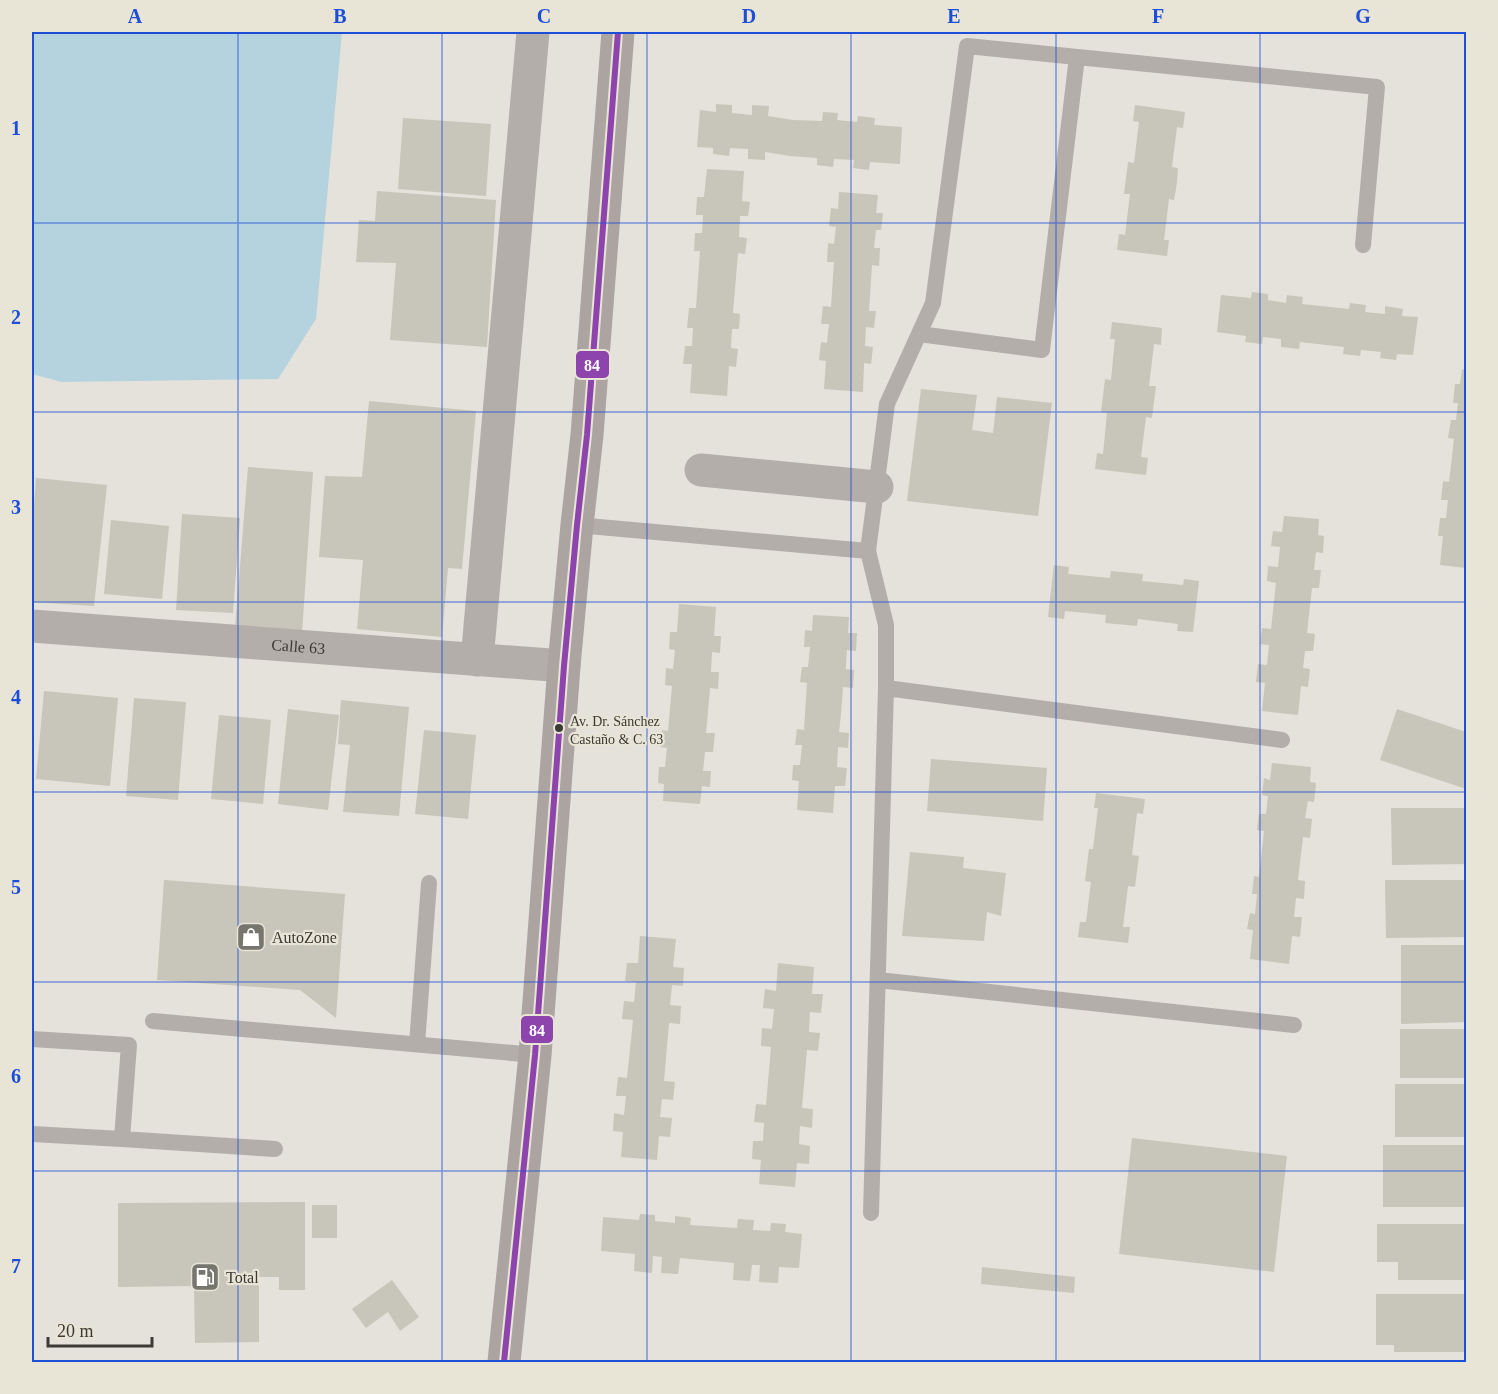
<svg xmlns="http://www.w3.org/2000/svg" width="1498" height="1394" viewBox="0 0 1498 1394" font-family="'Times New Roman',serif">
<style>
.water{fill:#b4d3de}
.building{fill:#c8c5ba}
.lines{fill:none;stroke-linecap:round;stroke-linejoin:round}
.lane{stroke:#b4aeab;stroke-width:16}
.street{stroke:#b4aeab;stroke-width:33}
.secondary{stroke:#aba4a0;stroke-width:33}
.bus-1-casing{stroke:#e8e4d6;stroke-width:10}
.bus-1{stroke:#8e44ad;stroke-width:6}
.grid{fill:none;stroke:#1d4ed8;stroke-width:1.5;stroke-opacity:0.55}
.bus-dot{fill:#3b3a34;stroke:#e8e4d6;stroke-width:2}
.labels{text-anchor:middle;stroke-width:4.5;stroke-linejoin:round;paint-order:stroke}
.bus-label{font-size:14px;fill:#3b3a34;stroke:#e8e4d6;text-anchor:start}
.street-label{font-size:16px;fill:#3b3a34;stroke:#e8e4d6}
.poi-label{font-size:16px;fill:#3b3a34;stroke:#e8e4d6;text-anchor:start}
.line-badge{stroke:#e8e4d6;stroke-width:2}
.badge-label{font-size:16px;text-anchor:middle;font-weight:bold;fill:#fff}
.neatline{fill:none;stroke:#1d4ed8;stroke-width:2}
.grid-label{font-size:20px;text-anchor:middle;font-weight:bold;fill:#1d4ed8}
</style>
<rect width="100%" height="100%" fill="#e4e2da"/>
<!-- water -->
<path class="water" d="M 32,32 L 342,32 L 316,319 L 278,379 L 62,382 L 32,374 Z"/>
<!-- building -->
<path class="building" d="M 716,104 L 732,105 L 732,113 L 752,115 L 752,105 L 769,106 L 768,116 L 793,120 L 822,121 L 823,112 L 838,113 L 837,120 L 857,122 L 858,116 L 875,118 L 874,125 L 902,127 L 900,164 L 870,162 L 869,170 L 853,168 L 854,160 L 834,159 L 833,167 L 817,165 L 817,158 L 790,156 L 765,152 L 765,160 L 748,159 L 748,149 L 730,148 L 729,156 L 713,154 L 713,148 L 697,147 L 700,110 L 716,112 Z
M 1135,105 L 1185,112 L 1183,128 L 1177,127 L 1172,167 L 1178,168 L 1177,182 L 1174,200 L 1169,199 L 1164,240 L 1169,240 L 1167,256 L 1117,250 L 1119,234 L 1125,235 L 1130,194 L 1124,194 L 1128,162 L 1134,163 L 1139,122 L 1133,121 Z
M 403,118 L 491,124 L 486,196 L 398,189 Z
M 707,169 L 744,171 L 742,201 L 750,202 L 748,216 L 740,216 L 739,237 L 747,238 L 745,254 L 738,253 L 733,313 L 740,314 L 739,329 L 732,329 L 731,348 L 738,349 L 736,367 L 729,366 L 727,396 L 690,393 L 692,364 L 683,364 L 685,346 L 692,346 L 693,328 L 687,328 L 689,308 L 696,308 L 700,251 L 694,251 L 695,233 L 702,233 L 703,215 L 696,215 L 697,197 L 704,197 Z
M 377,191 L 496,200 L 487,347 L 390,340 L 396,263 L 356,262 L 359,220 L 375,221 Z
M 839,192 L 878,195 L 876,213 L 883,213 L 881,230 L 876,230 L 874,248 L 880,248 L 879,266 L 872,265 L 869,311 L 876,311 L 874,328 L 866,327 L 865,346 L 873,347 L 871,364 L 864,363 L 863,392 L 824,389 L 826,361 L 819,360 L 821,342 L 827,343 L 829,324 L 821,324 L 823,306 L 831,307 L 834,262 L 827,262 L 828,243 L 834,244 L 836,227 L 829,226 L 831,208 L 838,209 Z
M 1252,292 L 1268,294 L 1268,300 L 1286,303 L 1287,295 L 1303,297 L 1302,304 L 1349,309 L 1350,303 L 1366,305 L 1365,312 L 1385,314 L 1385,306 L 1403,309 L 1402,316 L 1418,317 L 1413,355 L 1397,354 L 1396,360 L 1380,358 L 1381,352 L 1361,350 L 1360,356 L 1343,354 L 1344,347 L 1300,342 L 1299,349 L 1281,347 L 1281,339 L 1263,337 L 1262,344 L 1245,342 L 1246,336 L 1217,332 L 1221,295 L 1251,298 Z
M 1112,322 L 1162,328 L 1161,345 L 1154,344 L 1149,386 L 1156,386 L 1152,418 L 1146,417 L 1141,457 L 1148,458 L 1146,475 L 1095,469 L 1097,453 L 1103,454 L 1107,413 L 1101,412 L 1105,379 L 1111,380 L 1115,339 L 1110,339 Z
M 1462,369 L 1466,370 L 1466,568 L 1440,565 L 1443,536 L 1438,536 L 1440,518 L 1446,518 L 1448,500 L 1441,500 L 1443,481 L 1449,482 L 1454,439 L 1448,438 L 1451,420 L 1456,420 L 1458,403 L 1453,403 L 1455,384 L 1460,384 Z
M 921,389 L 977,395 L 972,430 L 993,433 L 997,397 L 1052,403 L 1038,516 L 907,501 Z
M 369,401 L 476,411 L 462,569 L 448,568 L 442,637 L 357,629 L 363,560 L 319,557 L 325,476 L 362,477 Z
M 248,467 L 313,472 L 302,633 L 235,628 Z
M 36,478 L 107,485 L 94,606 L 32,602 L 32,531 Z
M 182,514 L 240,518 L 233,613 L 176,610 Z
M 1284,516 L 1319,519 L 1318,535 L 1324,536 L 1323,553 L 1316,552 L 1314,570 L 1321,570 L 1319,588 L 1312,588 L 1307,633 L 1315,634 L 1313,651 L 1305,651 L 1303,668 L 1310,669 L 1308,687 L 1301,686 L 1298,715 L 1262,711 L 1265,683 L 1256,682 L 1258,664 L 1267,665 L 1269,645 L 1260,644 L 1262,628 L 1271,629 L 1276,583 L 1267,581 L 1268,566 L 1278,567 L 1280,547 L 1271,546 L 1273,531 L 1282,532 Z
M 111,520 L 169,526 L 162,599 L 104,594 Z
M 1054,565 L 1069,567 L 1068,574 L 1110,578 L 1111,571 L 1143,574 L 1142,581 L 1183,585 L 1184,579 L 1199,581 L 1193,632 L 1177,631 L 1178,624 L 1138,619 L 1137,626 L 1105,623 L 1106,615 L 1065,611 L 1064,619 L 1048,617 Z
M 679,604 L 716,607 L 714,636 L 721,636 L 720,653 L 712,652 L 711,672 L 719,672 L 718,689 L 710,688 L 706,733 L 715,733 L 713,752 L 705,752 L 703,771 L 711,771 L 710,787 L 702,786 L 700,804 L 663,801 L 664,784 L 658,783 L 659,767 L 665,767 L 667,748 L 660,747 L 662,730 L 668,731 L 672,686 L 665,685 L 666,668 L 673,669 L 675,650 L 669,649 L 670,632 L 677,632 Z
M 813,615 L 849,617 L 848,633 L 857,633 L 856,651 L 847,650 L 846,663 L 846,669 L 854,670 L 853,688 L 843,687 L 841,714 L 839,732 L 849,733 L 848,748 L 838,747 L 837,767 L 847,768 L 845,786 L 835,786 L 833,813 L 797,810 L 799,781 L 792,780 L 793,765 L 800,765 L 802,745 L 795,745 L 797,729 L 804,730 L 807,683 L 800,682 L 802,667 L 808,667 L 810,647 L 804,647 L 805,630 L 812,631 Z
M 44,691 L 118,698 L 110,786 L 36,779 Z
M 134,698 L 186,702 L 178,800 L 126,796 Z
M 341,700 L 409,707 L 399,816 L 343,812 L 350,745 L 338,744 Z
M 288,709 L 339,715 L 328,810 L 278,804 Z
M 1397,709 L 1466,732 L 1466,789 L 1380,760 Z
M 219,715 L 271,720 L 263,804 L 211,799 Z
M 424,730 L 476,735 L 468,819 L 415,814 Z
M 931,759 L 1047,768 L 1043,821 L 927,811 Z
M 1272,763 L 1311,767 L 1310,782 L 1316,783 L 1314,802 L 1308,801 L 1305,818 L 1312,819 L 1310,838 L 1303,837 L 1298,880 L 1305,881 L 1304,899 L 1296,898 L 1294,917 L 1302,917 L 1300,937 L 1292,936 L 1289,964 L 1250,959 L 1253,930 L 1247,929 L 1250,913 L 1255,914 L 1257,894 L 1252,894 L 1254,876 L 1259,877 L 1264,831 L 1257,830 L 1259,814 L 1266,814 L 1268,796 L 1262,795 L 1264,778 L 1270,780 Z
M 1096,793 L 1145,799 L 1143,814 L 1137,813 L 1132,855 L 1139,856 L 1135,887 L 1128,886 L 1123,927 L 1130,927 L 1128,943 L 1078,937 L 1080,922 L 1086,922 L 1091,882 L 1085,881 L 1089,849 L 1093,849 L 1098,808 L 1094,808 Z
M 1391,808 L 1466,808 L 1466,864 L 1392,865 Z
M 910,852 L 964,857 L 963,868 L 1006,873 L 1001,916 L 987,912 L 984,941 L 902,936 Z
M 164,880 L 345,894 L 336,1018 L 300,990 L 157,980 Z
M 1385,880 L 1466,880 L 1466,937 L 1386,938 Z
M 640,936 L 676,939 L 673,967 L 684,968 L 683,986 L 672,985 L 670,1005 L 681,1006 L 680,1024 L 669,1023 L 664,1081 L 675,1082 L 673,1100 L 662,1099 L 660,1117 L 672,1118 L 670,1137 L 659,1136 L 657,1160 L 621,1157 L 623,1132 L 613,1131 L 614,1113 L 624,1115 L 626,1096 L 616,1096 L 618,1077 L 627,1078 L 633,1020 L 622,1019 L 624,1001 L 634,1002 L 636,982 L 625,981 L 627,963 L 638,963 Z
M 1401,945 L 1466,945 L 1466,1022 L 1401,1024 Z
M 778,963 L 814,967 L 812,994 L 823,994 L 821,1013 L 810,1012 L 809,1032 L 820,1033 L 818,1051 L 807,1050 L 802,1108 L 813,1109 L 812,1128 L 800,1126 L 799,1144 L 810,1146 L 809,1164 L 797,1163 L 795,1187 L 759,1184 L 761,1160 L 752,1159 L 753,1141 L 763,1141 L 764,1123 L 754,1122 L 756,1104 L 766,1105 L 771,1047 L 761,1046 L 762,1028 L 772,1029 L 774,1009 L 763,1008 L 765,989 L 776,991 Z
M 1400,1029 L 1466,1029 L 1466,1078 L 1400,1078 Z
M 1395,1084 L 1466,1084 L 1466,1137 L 1395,1137 Z
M 1132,1138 L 1287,1156 L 1274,1272 L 1119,1254 Z
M 1383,1145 L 1466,1145 L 1466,1207 L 1383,1207 Z
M 305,1202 L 305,1290 L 279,1290 L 279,1277 L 259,1277 L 259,1342 L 195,1343 L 194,1286 L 118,1287 L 118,1203 Z
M 312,1205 L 337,1205 L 337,1238 L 312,1238 Z
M 640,1214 L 655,1215 L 655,1221 L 675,1223 L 675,1216 L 691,1218 L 690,1225 L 737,1228 L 738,1219 L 754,1220 L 753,1230 L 770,1231 L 771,1223 L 786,1224 L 785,1232 L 802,1234 L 799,1268 L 779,1267 L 778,1283 L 759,1282 L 760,1265 L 752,1265 L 750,1281 L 733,1280 L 734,1263 L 680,1258 L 678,1274 L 661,1273 L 662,1257 L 653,1256 L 652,1273 L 634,1271 L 635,1254 L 601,1251 L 603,1217 L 639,1220 Z
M 1377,1224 L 1466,1224 L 1466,1280 L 1398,1280 L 1398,1262 L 1377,1262 Z
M 982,1267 L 1075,1277 L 1074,1293 L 981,1284 Z
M 392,1280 L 419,1317 L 400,1331 L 388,1312 L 366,1328 L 352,1309 Z
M 1376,1294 L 1466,1294 L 1466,1352 L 1394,1352 L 1394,1345 L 1376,1345 Z"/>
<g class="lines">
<!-- lane -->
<path class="lane" d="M 919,334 L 1042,350 L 1077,57
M 577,525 L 868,551
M 886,688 L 1282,740
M 878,980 L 1294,1025
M 153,1021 L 535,1055
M 32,1039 L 129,1045 L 122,1139 L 32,1134
M 417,1044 L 429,883
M 122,1139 L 275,1149
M 871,1213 L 886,688 L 886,625 L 868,551 L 887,404 L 933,303 L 967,46 L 1377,87 L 1363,245"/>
<!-- street -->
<g class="street">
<path d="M 701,470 L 877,487"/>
<path id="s1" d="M 32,626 L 564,666"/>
<path d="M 477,660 L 533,32"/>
</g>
<!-- secondary -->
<path class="secondary" d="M 504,1362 L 535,1055 L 564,666 L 577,525 L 587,435 L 618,32"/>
<!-- bus-1 casing -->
<g class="bus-1-casing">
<path id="bus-1" d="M 504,1362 L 535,1055 L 564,666 L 577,525 L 587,435 L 618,32"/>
</g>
<!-- bus-1 -->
<use href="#bus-1" class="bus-1"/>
</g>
<!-- grid -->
<path class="grid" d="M 238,32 L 238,1362M 442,32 L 442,1362M 647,32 L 647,1362M 851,32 L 851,1362M 1056,32 L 1056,1362M 1260,32 L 1260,1362M 32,223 L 1466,223M 32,412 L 1466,412M 32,602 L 1466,602M 32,792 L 1466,792M 32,982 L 1466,982M 32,1171 L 1466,1171"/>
<!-- icons -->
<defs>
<g id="shop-square" transform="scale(1.5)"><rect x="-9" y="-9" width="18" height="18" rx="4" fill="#76756e" stroke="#e8e4d6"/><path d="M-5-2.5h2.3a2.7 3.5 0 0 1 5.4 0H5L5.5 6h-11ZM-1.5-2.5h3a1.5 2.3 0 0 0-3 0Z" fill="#fff"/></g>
<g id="fuel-square" transform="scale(1.5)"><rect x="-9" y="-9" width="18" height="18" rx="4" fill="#76756e" stroke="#e8e4d6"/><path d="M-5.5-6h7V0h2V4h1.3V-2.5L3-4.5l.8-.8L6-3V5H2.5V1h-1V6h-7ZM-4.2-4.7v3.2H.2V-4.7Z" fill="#fff"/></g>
</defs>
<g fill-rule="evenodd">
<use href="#shop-square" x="251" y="937"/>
<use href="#fuel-square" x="205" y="1277"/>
</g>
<!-- markers -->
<circle class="bus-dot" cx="559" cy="728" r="5"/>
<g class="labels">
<!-- bus labels -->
<g class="bus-label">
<text x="570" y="726">Av. Dr. Sánchez<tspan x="570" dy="18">Castaño &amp; C. 63</tspan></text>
</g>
<!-- street labels -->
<g class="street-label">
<text dy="6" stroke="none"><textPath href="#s1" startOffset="267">Calle 63</textPath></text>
</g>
<!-- poi labels -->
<g class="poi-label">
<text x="272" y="943">AutoZone</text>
<text x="226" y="1283">Total</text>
</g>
</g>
<g class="line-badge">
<rect x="575" y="350" width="35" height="29" rx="6" fill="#8e44ad"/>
<rect x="520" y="1015" width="34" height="29" rx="6" fill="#8e44ad"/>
</g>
<g class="badge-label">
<text x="592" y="371">84</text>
<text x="537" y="1036">84</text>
</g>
<!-- border -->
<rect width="1498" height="1394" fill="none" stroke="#e8e4d6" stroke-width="66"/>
<!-- scale -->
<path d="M48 1337v9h104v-9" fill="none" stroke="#3b3a34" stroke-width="3"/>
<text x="57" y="1337" font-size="18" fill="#3b3a34" stroke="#e8e4d6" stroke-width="4.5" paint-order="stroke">20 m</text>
<rect x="33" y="33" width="1432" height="1328" class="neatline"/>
<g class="grid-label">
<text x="135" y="23">A</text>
<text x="340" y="23">B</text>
<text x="544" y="23">C</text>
<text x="749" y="23">D</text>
<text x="954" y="23">E</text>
<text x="1158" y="23">F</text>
<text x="1363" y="23">G</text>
<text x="16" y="135">1</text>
<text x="16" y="324">2</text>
<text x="16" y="514">3</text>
<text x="16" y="704">4</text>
<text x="16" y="894">5</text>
<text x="16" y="1083">6</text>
<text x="16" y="1273">7</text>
</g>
</svg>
